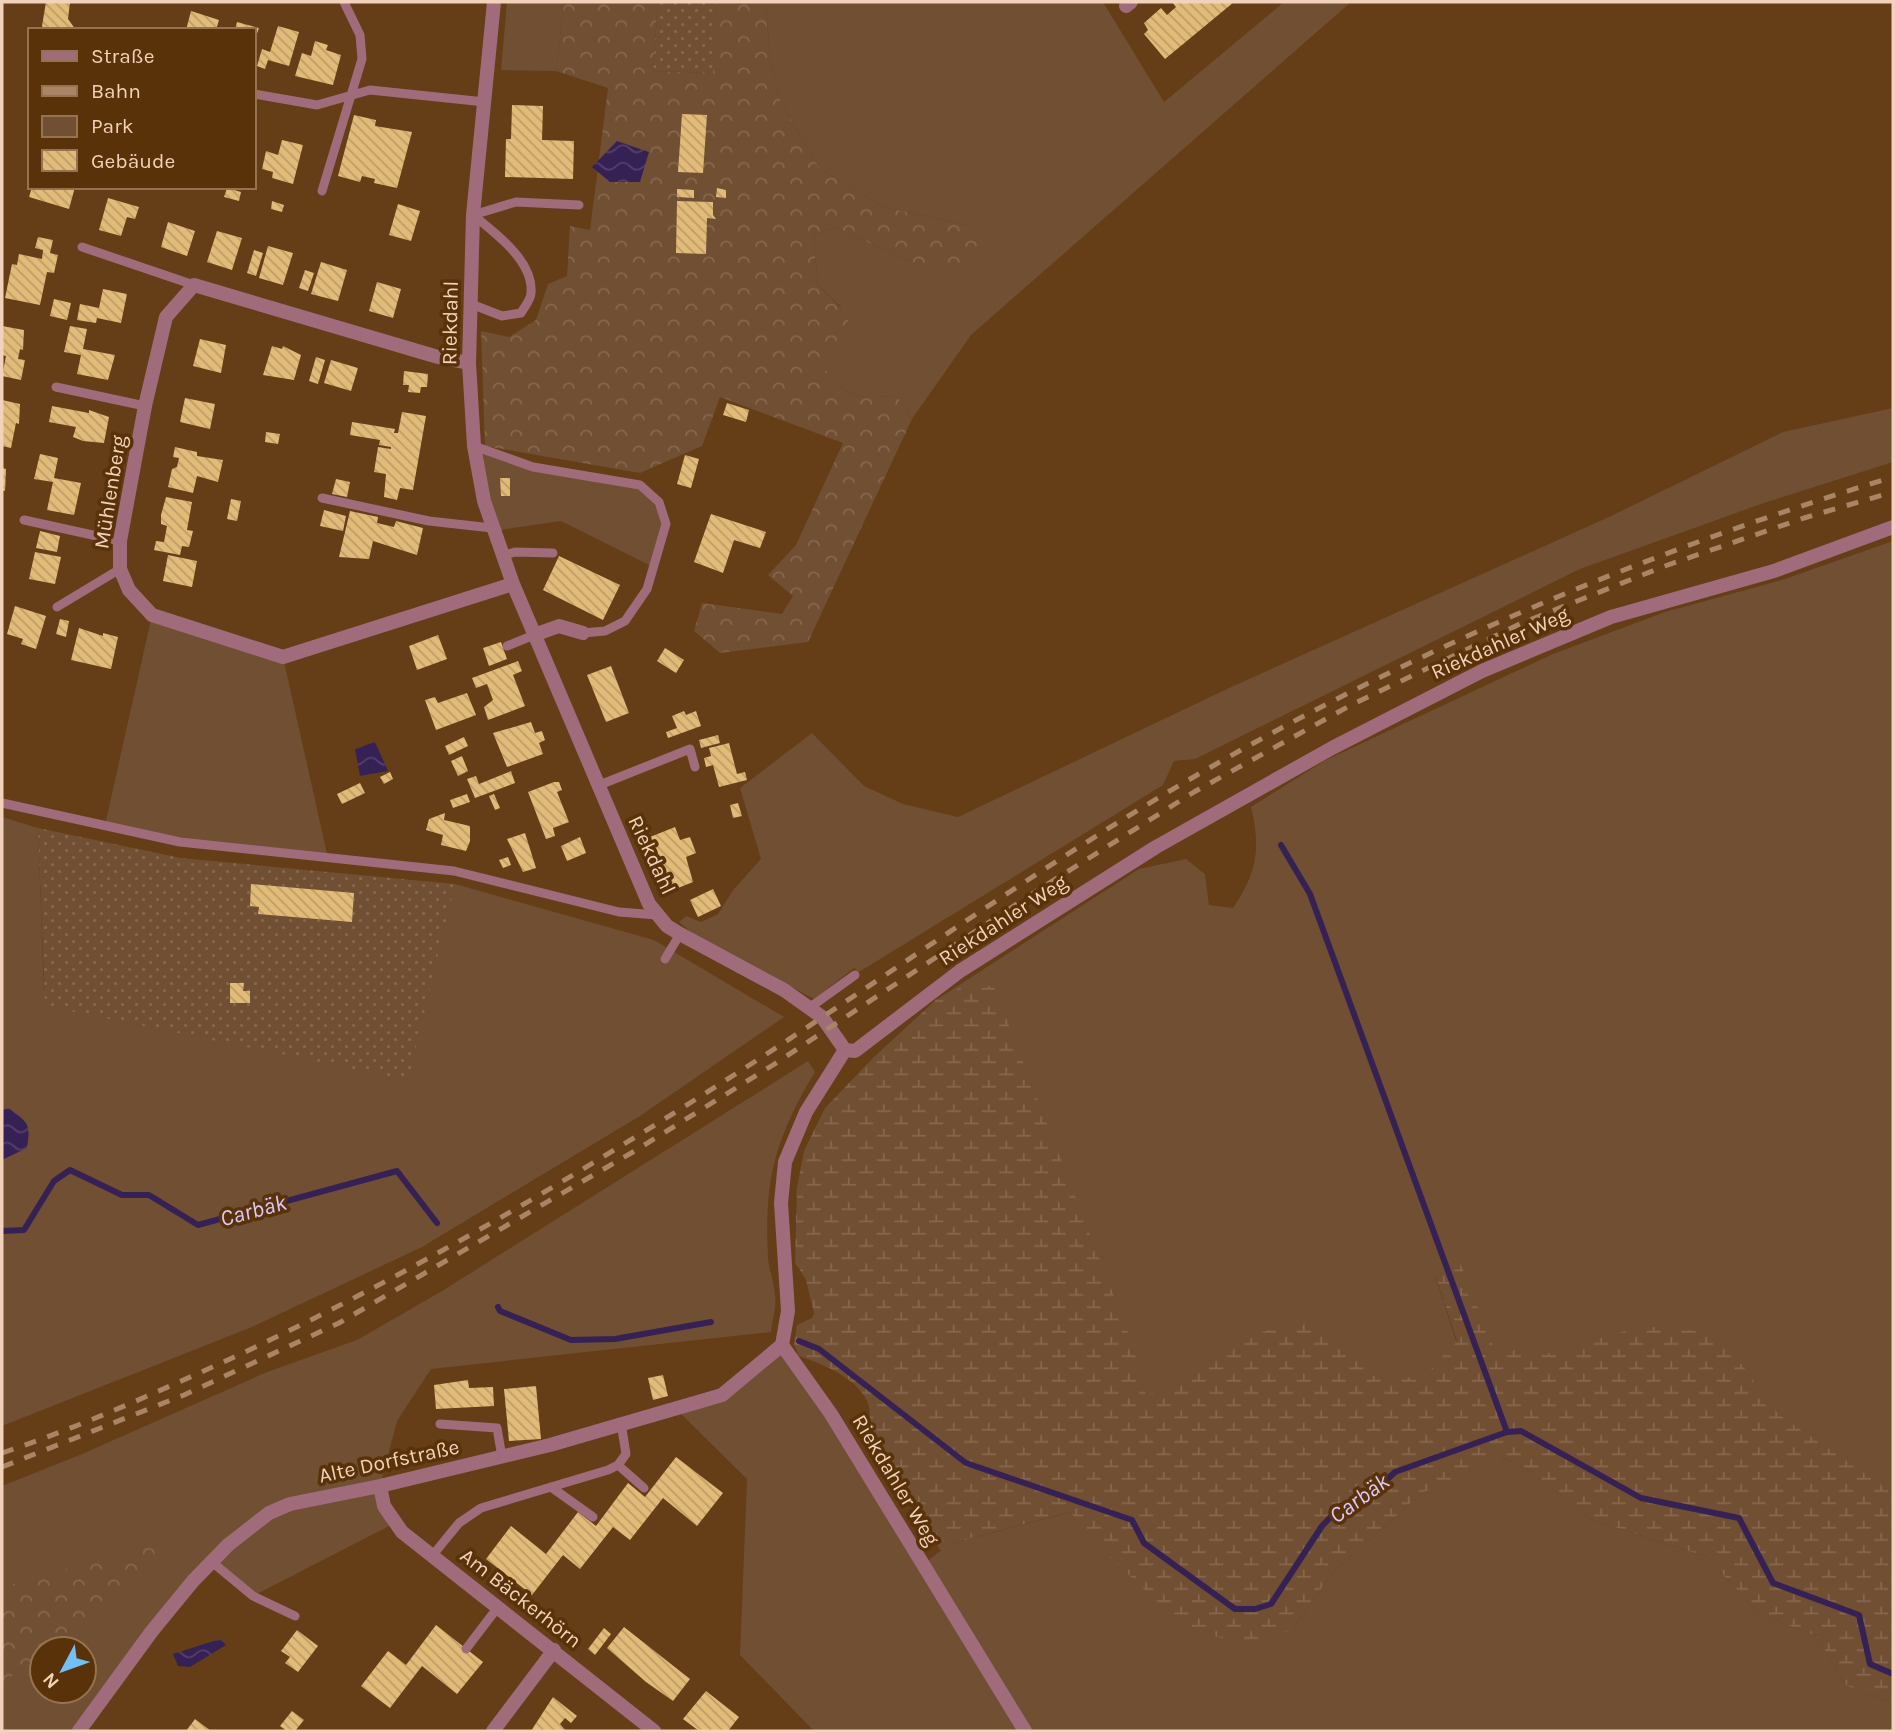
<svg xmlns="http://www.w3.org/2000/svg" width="1895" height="1733" viewBox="0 0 1895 1733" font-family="Karla,sans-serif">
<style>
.green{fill:#714f33;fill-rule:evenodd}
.forest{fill:url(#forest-crowns)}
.wetland{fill:url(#wetland-marsh)}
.garden{fill:url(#garden-dots)}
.water{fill:url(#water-waves)}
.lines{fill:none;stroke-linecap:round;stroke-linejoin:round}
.stream{stroke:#362155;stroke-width:6}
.building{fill:url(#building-back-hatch)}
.service{stroke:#a06c7b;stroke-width:9}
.minor{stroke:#a06c7b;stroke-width:14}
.rail{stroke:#a98566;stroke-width:5;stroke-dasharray:12 12;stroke-linecap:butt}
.labels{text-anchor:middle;stroke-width:7;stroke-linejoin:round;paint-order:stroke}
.street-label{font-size:21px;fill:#f2d2ba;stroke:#5a3209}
.water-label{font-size:23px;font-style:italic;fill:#dac9fc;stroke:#5a3209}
</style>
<defs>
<pattern id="forest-crowns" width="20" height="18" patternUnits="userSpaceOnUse" patternTransform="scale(1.75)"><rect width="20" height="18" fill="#714f33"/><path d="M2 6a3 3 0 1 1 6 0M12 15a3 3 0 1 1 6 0" fill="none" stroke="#86674e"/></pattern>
<pattern id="wetland-marsh" width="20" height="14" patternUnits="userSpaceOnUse" patternTransform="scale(1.75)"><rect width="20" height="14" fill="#714f33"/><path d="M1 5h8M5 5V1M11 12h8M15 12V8" fill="none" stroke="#86674e"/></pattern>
<pattern id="garden-dots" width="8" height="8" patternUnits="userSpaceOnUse" patternTransform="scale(1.75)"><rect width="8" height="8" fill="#714f33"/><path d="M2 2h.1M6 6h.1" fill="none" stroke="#86674e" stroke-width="1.8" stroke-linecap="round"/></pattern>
<pattern id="water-waves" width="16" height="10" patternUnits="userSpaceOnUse" patternTransform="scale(1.75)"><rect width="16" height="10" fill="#362155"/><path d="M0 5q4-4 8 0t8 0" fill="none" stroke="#54406b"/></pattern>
<pattern id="building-back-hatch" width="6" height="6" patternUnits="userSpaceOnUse" patternTransform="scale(1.75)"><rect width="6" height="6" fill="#e2bb78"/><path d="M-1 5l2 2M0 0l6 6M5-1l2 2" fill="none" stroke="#bc9c68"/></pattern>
</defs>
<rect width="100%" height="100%" fill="#653d17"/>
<!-- green -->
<path class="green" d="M 507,2 L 564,2 L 556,71 L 501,70 Z
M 766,2 L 1103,2 L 1164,102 L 1284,2 L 1351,2 L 971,335 L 912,419 L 897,396 C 860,398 845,400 823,366 L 841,307 L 818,285 L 813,235 L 835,227 L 916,264 L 967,225 L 883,207 L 819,168 L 781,102 L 770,63 Z
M 1893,408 L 1893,462 L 1761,504 L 1580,569 L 1195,759 L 1174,761 L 1163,785 L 859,972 L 854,968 L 814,999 L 693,934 L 679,922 L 686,916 L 701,922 L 718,914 L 734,889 L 761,859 L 740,788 L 812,733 L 864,786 L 903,804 L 958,817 L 1229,688 L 1611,516 L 1783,432 Z
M 474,446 L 533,467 L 640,485 L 659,502 L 666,524 L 653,567 L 561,521 L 493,531 Z
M 1893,541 L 1893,1497 L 1504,1372 L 1435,1275 L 1477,1406 L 1234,1492 L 848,1136 L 873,1058 L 936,1000 L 1139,869 L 1186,859 L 1205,874 L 1209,905 L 1233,908 C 1257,873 1261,848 1251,807 L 1324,761 L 1553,654 L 1665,612 L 1782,580 Z
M 152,615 L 283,657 L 328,858 L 180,842 L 105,825 Z
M 2,817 L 38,828 L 44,991 L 407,1064 L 455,884 L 654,940 L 784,1017 L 640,1116 L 422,1247 L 252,1327 L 2,1426 Z
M 808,1061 L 815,1072 C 775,1139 764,1179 768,1257 C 769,1270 774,1282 775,1295 C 777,1306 772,1320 771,1332 L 431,1369 L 397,1421 L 380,1486 L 393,1524 L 253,1596 L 211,1562 L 79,1731 L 2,1731 L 2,1486 L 82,1454 L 267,1372 L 357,1340 L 442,1291 ZM 42,1649 L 84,1649 L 84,1691 L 42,1691 Z
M 782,1345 L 923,1564 L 950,1544 L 1071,1512 L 1292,1630 L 1333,1572 L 1422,1493 L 1459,1471 L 1502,1457 L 1534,1473 L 1590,1519 L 1707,1557 L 1758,1613 L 1816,1636 L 1847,1686 L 1893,1704 L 1893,1731 L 814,1731 L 740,1655 L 747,1479 L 681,1414 L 730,1396 Z"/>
<!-- forest -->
<path class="forest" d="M 564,2 L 658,2 L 653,71 L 712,73 L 717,2 L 766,2 L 770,63 L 781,102 L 819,168 L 883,207 L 967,225 L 977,244 L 971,264 L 916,264 L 835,227 L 813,235 L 818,285 L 841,308 L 853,329 L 852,349 L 829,354 L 823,366 C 845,400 860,398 897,396 L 912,419 L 808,642 L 720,653 L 694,631 L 702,603 L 782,614 L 793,596 L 768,575 L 796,545 L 843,443 L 720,397 L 702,446 L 640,473 L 485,446 L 481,331 L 509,337 L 536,320 L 548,284 L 567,276 L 570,226 L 590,230 L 608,88 L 556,71 Z
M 191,1534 L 2,1684 L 2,1587 Z"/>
<!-- wetland -->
<path class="wetland" d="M 972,982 L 994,987 L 1131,1340 L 1146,1395 L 1174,1388 L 1259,1333 L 1310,1318 L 1373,1376 L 1423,1378 L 1457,1341 L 1435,1274 L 1459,1260 L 1494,1348 L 1546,1354 L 1643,1326 L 1707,1332 L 1742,1365 L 1778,1414 L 1893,1493 L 1893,1704 L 1847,1686 L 1816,1636 L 1758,1613 L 1707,1557 L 1590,1519 L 1532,1472 L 1502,1457 L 1422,1493 L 1333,1572 L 1292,1630 L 1244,1644 L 1184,1628 L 1102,1549 L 1070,1512 L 950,1544 L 941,1551 C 921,1520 880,1465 871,1430 C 869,1422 871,1411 868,1403 C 857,1377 822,1364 799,1356 L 794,1344 L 797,1325 L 812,1318 L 814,1313 L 806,1280 L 795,1262 L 797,1187 L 804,1151 L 825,1108 L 873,1058 L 936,1000 Z"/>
<!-- garden -->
<path class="garden" d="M 658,2 L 717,2 L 713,73 L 653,71 Z
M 38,828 L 181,858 L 455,884 L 408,1080 L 45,1006 Z"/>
<!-- water -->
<path class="water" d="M 617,141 L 649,152 L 640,182 L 610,182 L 592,167 Z
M 375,742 L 388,771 L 360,776 L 355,749 Z
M 9,1108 C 28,1123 31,1123 27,1148 L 2,1160 L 2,1110 Z
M 220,1639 L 226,1645 L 190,1667 L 178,1666 L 173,1654 Z"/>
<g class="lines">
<!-- stream -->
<path class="stream" d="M 1281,845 L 1310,894 L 1507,1432
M 2,1231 L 24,1230 L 54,1181 L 70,1170 L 122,1195 L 149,1195 L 198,1225 L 397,1171 L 437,1223
M 498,1307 L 500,1311 L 571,1340 L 615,1339 L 711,1322
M 799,1341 L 819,1349 L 966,1463 L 1132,1520 L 1144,1543 L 1235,1609 L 1255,1609 L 1271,1604 L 1322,1526 L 1341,1506 L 1377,1489 L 1395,1472 L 1507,1432 L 1521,1431 L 1641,1498 L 1739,1518 L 1773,1583 L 1859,1615 L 1870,1664 L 1893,1674"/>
</g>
<!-- building -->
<path class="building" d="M 46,2 L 70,2 L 68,19 L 76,30 L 45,30 L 42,26 Z
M 1172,2 L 1234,2 L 1165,59 L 1144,34 L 1148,30 L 1144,23 L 1161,8 L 1167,15 L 1176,7 Z
M 191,11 L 219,20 L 216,30 L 186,30 Z
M 237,22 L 259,28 L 254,42 L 254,30 L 235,30 Z
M 278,26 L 299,32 L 289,66 L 268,60 L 265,69 L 257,66 L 262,49 L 270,52 Z
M 315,41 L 328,45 L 326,50 L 341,55 L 333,85 L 295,76 L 302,53 L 311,56 Z
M 512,105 L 543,106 L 542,140 L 574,141 L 573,179 L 505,177 L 506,139 L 511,139 Z
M 682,114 L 707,115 L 703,173 L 678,172 Z
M 354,115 L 376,120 L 375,126 L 412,132 L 397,188 L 374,183 L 375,179 L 362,176 L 360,182 L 338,176 Z
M 282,140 L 303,145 L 293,184 L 272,178 L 273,172 L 262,169 L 266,151 L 278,155 Z
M 32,187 L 75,187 L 69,209 L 29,197 Z
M 227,188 L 241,192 L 239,201 L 224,197 Z
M 717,188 L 726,190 L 726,198 L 716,197 Z
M 677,189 L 694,190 L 694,198 L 677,197 Z
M 108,198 L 139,207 L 135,219 L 127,217 L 121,236 L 99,230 Z
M 272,201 L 284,205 L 282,212 L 271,209 Z
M 677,201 L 713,202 L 713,215 L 716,219 L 707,218 L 706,254 L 676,253 Z
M 398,204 L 420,211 L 411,241 L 389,235 Z
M 168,222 L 195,231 L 187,256 L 161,247 Z
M 217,231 L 242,238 L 232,270 L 207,262 Z
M 38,237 L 53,240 L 50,253 L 58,255 L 54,273 L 47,272 L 40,305 L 5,298 L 12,264 L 17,265 L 19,254 L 42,259 L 43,250 L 35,248 Z
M 268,246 L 293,253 L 283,285 L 259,278 Z
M 254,250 L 263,253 L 256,276 L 247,273 Z
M 321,262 L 347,270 L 338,301 L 311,294 Z
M 305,270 L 314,273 L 308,291 L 299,288 Z
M 377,282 L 401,289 L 393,318 L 369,311 Z
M 103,289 L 127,294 L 121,323 L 97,318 L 96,323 L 77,320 L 80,304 L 99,308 Z
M 54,299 L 71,303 L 67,320 L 50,316 Z
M 2,326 L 24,330 L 23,350 L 20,349 L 18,359 L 25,360 L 21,380 L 2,376 L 6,356 L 2,355 Z
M 70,326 L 87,329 L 83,349 L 115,355 L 108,380 L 77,374 L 81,355 L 64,352 Z
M 200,339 L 226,345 L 221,373 L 193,366 Z
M 272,346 L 282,349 L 283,346 L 301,355 L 294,380 L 263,375 Z
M 316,357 L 325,360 L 318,384 L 309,381 Z
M 331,360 L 358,368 L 351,391 L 324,383 Z
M 404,371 L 428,374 L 427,387 L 421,387 L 420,393 L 408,392 L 409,385 L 403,385 Z
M 185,398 L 215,404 L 210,429 L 180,422 Z
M 2,400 L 20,404 L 19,424 L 16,423 L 11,448 L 2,446 Z
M 727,403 L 749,410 L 746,422 L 723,415 Z
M 52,406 L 89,413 L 89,410 L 109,417 L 104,443 L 83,441 L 73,437 L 76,427 L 49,422 Z
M 402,412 L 426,416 L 413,490 L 400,488 L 397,500 L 384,497 L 386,474 L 374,472 L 378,447 L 391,449 L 391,447 L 379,445 L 380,440 L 350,435 L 352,422 L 395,429 L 394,433 L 398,433 Z
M 266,432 L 280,434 L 278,444 L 265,442 Z
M 175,447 L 197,452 L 197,456 L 223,460 L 218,482 L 197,476 L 193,493 L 168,487 L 172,469 L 177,467 L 179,458 L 173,457 Z
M 40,454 L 58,458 L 54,478 L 81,483 L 74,515 L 47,510 L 53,482 L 34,479 Z
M 685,455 L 699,459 L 691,488 L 677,484 Z
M 2,468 L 6,469 L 5,491 L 2,490 Z
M 500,478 L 510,478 L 510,496 L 501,496 Z
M 336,479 L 350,482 L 347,497 L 332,494 Z
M 166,497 L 192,502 L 187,530 L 193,531 L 189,547 L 182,546 L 180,555 L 154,550 L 156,541 L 164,542 L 167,526 L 161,524 L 161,515 Z
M 231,499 L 241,501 L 237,521 L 227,519 Z
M 324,510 L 346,516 L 343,531 L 320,526 Z
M 350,511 L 378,517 L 377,523 L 394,527 L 396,521 L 423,528 L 417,555 L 373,541 L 369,559 L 339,557 Z
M 711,514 L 766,532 L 760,548 L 734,540 L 723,573 L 694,562 Z
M 40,531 L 60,536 L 57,552 L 36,548 Z
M 35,552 L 61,557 L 55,584 L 29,579 Z
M 168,555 L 197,561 L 192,587 L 163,581 Z
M 559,556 L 620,585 L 603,620 L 543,590 Z
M 15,606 L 46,616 L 36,649 L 21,644 L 23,639 L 7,634 Z
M 60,619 L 69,621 L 66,637 L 56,634 Z
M 79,628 L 103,636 L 103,633 L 118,637 L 111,669 L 71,660 Z
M 438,635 L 447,659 L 417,670 L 409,646 Z
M 501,642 L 507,659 L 489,666 L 483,648 Z
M 665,648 L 684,660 L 676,673 L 657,661 Z
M 518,661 L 522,671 L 513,675 L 525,706 L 488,720 L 484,707 L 493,700 L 487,684 L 476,688 L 472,678 Z
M 611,666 L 629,713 L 606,722 L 587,675 Z
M 467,693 L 476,715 L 436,730 L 425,700 L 435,697 L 438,703 Z
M 684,711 L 686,715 L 696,711 L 701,726 L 668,738 L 666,732 L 677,728 L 672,716 Z
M 531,722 L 535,733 L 542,731 L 545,740 L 539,743 L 543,754 L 507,767 L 493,733 Z
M 718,735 L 720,743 L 701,748 L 699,740 Z
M 464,737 L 468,746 L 449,755 L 445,746 Z
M 729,743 L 737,774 L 745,772 L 747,780 L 719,787 L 713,765 L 706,767 L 704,758 L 711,756 L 709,748 Z
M 462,756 L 468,771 L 458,776 L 451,761 Z
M 511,771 L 515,783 L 475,798 L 467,779 L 476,776 L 479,784 Z
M 390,772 L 393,779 L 384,784 L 380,777 Z
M 554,782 L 559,782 L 562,790 L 557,792 L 569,822 L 553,828 L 555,836 L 546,839 L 528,792 Z
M 360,783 L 365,793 L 342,804 L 337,794 Z
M 467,794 L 470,802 L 453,808 L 450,800 Z
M 494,794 L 500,808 L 495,810 L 489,796 Z
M 738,803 L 742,816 L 733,818 L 730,805 Z
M 445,813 L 444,820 L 470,826 L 470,841 L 466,851 L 441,845 L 443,835 L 426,830 L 429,819 Z
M 675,827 L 680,840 L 690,837 L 696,853 L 686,857 L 693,882 L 673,890 L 650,837 Z
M 525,833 L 536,868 L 523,872 L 507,839 Z
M 580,837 L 586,853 L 567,861 L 561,846 Z
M 508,857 L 511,865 L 503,868 L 499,860 Z
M 251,884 L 354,893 L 352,922 L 258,914 L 259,907 L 250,906 Z
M 713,889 L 721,906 L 698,917 L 690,900 Z
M 230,983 L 244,983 L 243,991 L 250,991 L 250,1003 L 230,1003 Z
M 663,1375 L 668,1396 L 653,1400 L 648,1378 Z
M 468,1380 L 469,1388 L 493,1387 L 494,1406 L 436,1409 L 434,1385 Z
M 536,1386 L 541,1439 L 509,1441 L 504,1389 Z
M 676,1457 L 723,1493 L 697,1526 L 663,1498 L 630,1540 L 613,1527 L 580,1569 L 563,1555 L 532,1595 L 486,1559 L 511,1526 L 546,1554 L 578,1512 L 596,1526 L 628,1483 L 645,1497 Z
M 436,1625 L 483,1662 L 457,1694 L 422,1666 L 390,1708 L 361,1686 L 388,1651 L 406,1665 Z
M 624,1627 L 690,1679 L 673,1701 L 646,1682 L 607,1648 Z
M 604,1628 L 611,1634 L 595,1655 L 588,1649 Z
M 297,1630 L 318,1646 L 298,1672 L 285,1663 L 290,1657 L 281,1651 Z
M 706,1691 L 739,1717 L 728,1731 L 699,1731 L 683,1719 Z
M 553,1697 L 577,1716 L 571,1723 L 565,1718 L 560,1724 L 566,1731 L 531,1731 Z
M 292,1711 L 304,1720 L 295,1731 L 287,1731 L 280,1726 Z
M 195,1719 L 211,1731 L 186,1731 Z"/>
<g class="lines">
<!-- service -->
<path class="service" d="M 254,94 L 317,105 L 370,90 L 485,102
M 322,191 L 362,59 L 360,35 L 344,2
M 473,215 L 516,202 L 579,205
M 82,247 L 194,285
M 471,304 L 502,316 L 521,313 C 524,307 531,300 531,293 C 534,261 495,233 473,215
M 56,387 L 145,406
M 474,446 L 533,467 L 640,485 L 659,502 L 666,524 L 647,589 L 625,621 L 605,631 L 583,633
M 322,498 L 429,521 L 492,528
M 24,520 L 120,541
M 502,556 L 515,552 L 553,553
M 57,607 L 120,569
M 507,646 L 534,635
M 597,786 L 690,749 L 695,767
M 2,803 L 180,842 L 454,871 L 619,912 L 657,915
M 665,959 L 680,934
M 809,1008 L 855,975
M 440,1424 L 497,1428 L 502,1457
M 618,1465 L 644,1488
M 551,1487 L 593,1517
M 432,1556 L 459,1523 L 481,1508 L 608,1470 L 618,1465 L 626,1454 L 621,1423
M 212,1562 L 253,1596 L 295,1616
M 466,1649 L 498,1607"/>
<!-- minor -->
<path class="minor" d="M 494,2 L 473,215 L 469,363 L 474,446 L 484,501 L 513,584 L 649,904 L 667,926 L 680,934 L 784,990 L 822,1017 L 845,1050
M 1126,6 L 1131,2
M 469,363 L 438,357 L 194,285 L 166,317 L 145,406 L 120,541 L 120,569 L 129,590 L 152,615 L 283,657 L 513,584
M 534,635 L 559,626 L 583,633
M 845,1050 L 855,1051 L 960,971 L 1156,847 L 1332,748 L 1482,671 L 1611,617 L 1774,571 L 1893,527
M 845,1050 L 806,1112 L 785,1162 L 781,1203 L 788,1311 L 782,1345 L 831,1414 L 1025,1731
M 380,1486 L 384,1506 L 402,1532 L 654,1731
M 79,1731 L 152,1631 L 193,1581 L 228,1545 L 269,1513 L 290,1504 L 380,1486 L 550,1445 L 722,1395 L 782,1345
M 493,1731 L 554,1650"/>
<!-- rail -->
<path class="rail" d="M 2,1453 C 80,1427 155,1393 230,1359 C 415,1273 590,1168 762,1057 C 903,965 1040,867 1185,782 C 1409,651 1645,552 1893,477
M 2,1467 L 184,1395 L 339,1323 L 633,1152 L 773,1065 L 1035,892 L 1194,792 L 1353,704 L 1522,623 L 1665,566 L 1804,518 L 1893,492"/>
</g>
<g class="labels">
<!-- street labels -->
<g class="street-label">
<text transform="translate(450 323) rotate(-89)" y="7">Riekdahl</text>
<text transform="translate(110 492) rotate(-81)" y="7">Mühlenberg</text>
<text transform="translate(1500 643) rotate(-24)" y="7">Riekdahler Weg</text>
<text transform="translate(652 855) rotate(65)" y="7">Riekdahl</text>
<text transform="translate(1003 920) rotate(-33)" y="7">Riekdahler Weg</text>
<text transform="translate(389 1461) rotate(-12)" y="7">Alte Dorfstraße</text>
<text transform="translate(896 1480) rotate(59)" y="7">Riekdahler Weg</text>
<text transform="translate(521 1598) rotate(38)" y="7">Am Bäckerhörn</text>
</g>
<!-- water labels -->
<g class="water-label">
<text transform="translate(253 1210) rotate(-15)" y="8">Carbäk</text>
<text transform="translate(1359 1498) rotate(-36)" y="8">Carbäk</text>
</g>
</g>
<!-- border -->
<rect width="1895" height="1733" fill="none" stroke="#f2d2ba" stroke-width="7"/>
<!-- legend -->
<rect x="28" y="28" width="228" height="161" fill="#5a3209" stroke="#977250" stroke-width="2"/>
<rect x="42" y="51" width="35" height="10" fill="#a06c7b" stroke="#977250" stroke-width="2"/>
<text x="91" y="63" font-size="21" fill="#f2d2ba">Straße</text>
<rect x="42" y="86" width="35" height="10" fill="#a98566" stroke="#977250" stroke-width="2"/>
<text x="91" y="98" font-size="21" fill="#f2d2ba">Bahn</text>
<rect x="42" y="116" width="35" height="21" fill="#714f33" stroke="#977250" stroke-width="2"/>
<text x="91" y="133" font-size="21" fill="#f2d2ba">Park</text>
<rect x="42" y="150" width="35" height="21" fill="url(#building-back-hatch)" stroke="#977250" stroke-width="2"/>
<text x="91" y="168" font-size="21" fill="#f2d2ba">Gebäude</text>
<!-- north arrow -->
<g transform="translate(63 1670) rotate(229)"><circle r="33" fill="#5a3209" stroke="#977250" stroke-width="2"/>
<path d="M0-5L12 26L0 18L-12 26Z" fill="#73c0f6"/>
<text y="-10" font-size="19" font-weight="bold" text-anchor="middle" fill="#f2d2ba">N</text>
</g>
</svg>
